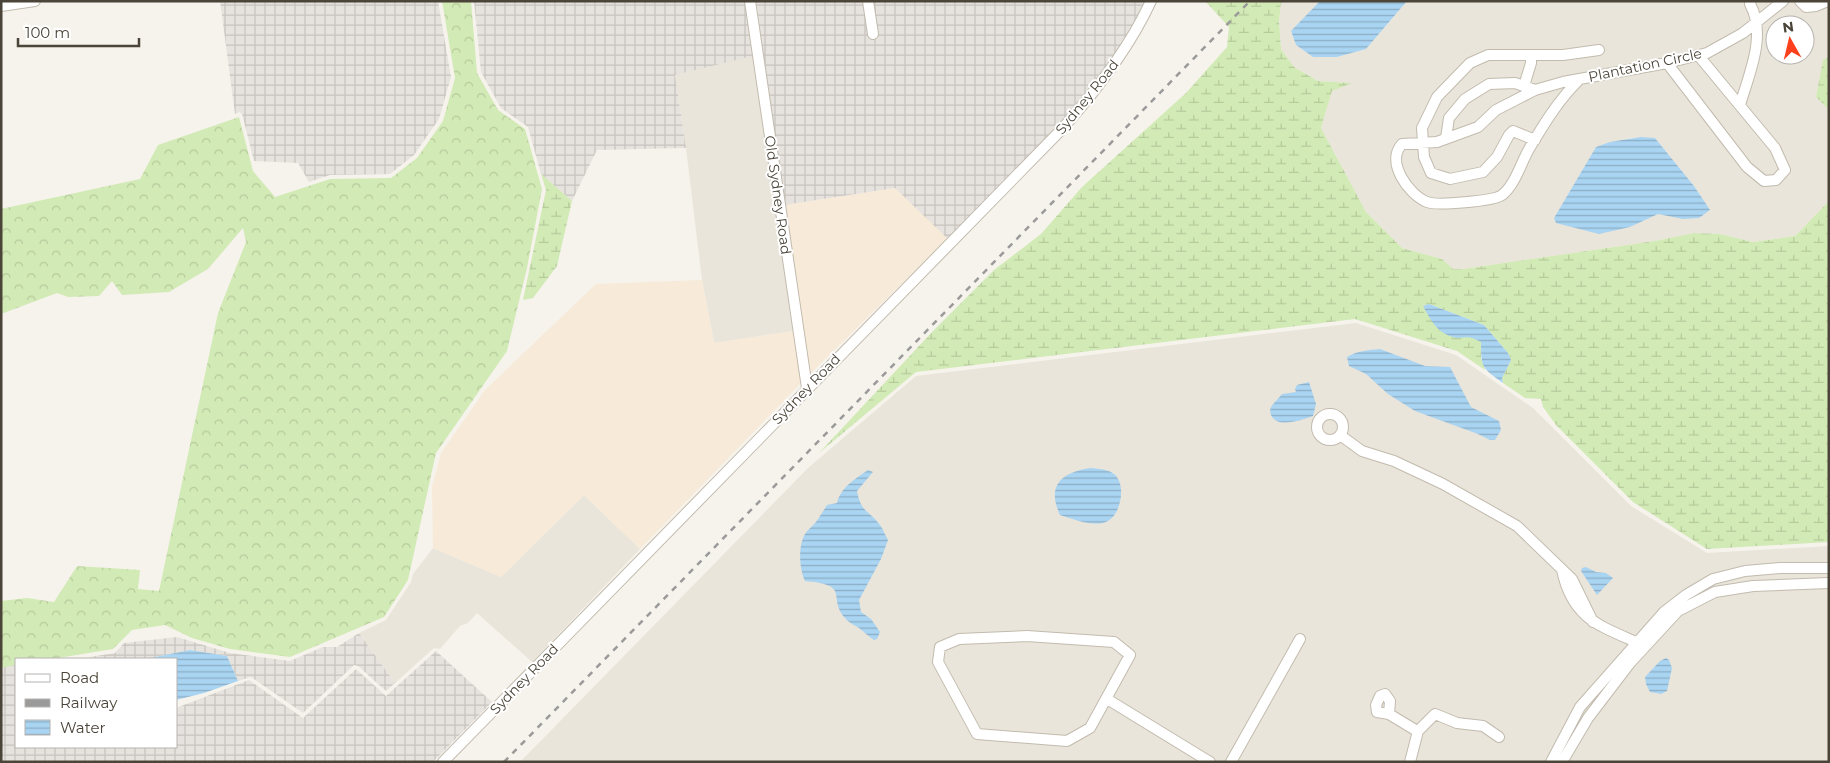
<svg xmlns="http://www.w3.org/2000/svg" width="1830" height="763" viewBox="0 0 1830 763" font-family="Montserrat,sans-serif">
<style>
.residential{fill:#eae5da;fill-rule:evenodd}
.commercial{fill:#f7ead8}
.industrial{fill:url(#industrial-grid)}
.forest{fill:url(#forest-crowns)}
.wetland{fill:url(#wetland-marsh)}
.water{fill:url(#water-rules)}
.lines{fill:none;stroke-linecap:round;stroke-linejoin:round}
.minor-casing{stroke:#c2bbae;stroke-width:12}
.minor{stroke:#fff;stroke-width:10}
.rail{stroke:#9a9a9a;stroke-width:2.5;stroke-dasharray:6 6;stroke-linecap:butt}
.labels{text-anchor:middle;stroke-width:4;stroke-linejoin:round;paint-order:stroke}
.street-label{font-size:14px;fill:#4b4439;stroke:#fff}
</style>
<defs>
<pattern id="industrial-grid" width="8" height="8" patternUnits="userSpaceOnUse" patternTransform="scale(1.25)"><rect width="8" height="8" fill="#e6e2dd"/><path d="M0 4h8M4 0v8" fill="none" stroke="#c7c3be"/></pattern>
<pattern id="forest-crowns" width="20" height="18" patternUnits="userSpaceOnUse" patternTransform="scale(1.25)"><rect width="20" height="18" fill="#d2eab5"/><path d="M2 6a3 3 0 1 1 6 0M12 15a3 3 0 1 1 6 0" fill="none" stroke="#b6ca9c"/></pattern>
<pattern id="wetland-marsh" width="20" height="14" patternUnits="userSpaceOnUse" patternTransform="scale(1.25)"><rect width="20" height="14" fill="#d2eab5"/><path d="M1 5h8M5 5V1M11 12h8M15 12V8" fill="none" stroke="#b6ca9c"/></pattern>
<pattern id="water-rules" width="6" height="5" patternUnits="userSpaceOnUse" patternTransform="scale(1.25)"><rect width="6" height="5" fill="#a9d4f2"/><path d="M0 2.5h6" fill="none" stroke="#8caec5"/></pattern>
</defs>
<rect width="100%" height="100%" fill="#f6f3ec"/>
<!-- residential -->
<path class="residential" d="M 1284,1 L 1320,1 L 1291,32 L 1296,45 L 1313,57 L 1337,57 L 1366,49 L 1407,1 L 1829,1 L 1829,57 L 1823,61 L 1816,97 L 1829,110 L 1829,201 L 1795,236 L 1753,242 L 1720,234 L 1694,233 L 1655,241 L 1463,269 L 1453,269 L 1442,259 L 1402,248 L 1366,212 L 1321,128 L 1332,91 L 1350,83 L 1318,81 L 1294,67 L 1281,49 L 1279,21 L 1281,3 ZM 1775,25 L 1805,25 L 1805,55 L 1775,55 ZM 1631,138 L 1655,138 L 1694,186 L 1709,210 L 1670,216 L 1658,214 L 1554,218 L 1596,147 Z
M 753,55 L 793,331 L 714,343 L 702,280 L 686,148 L 675,75 Z
M 1356,323 L 1456,355 L 1533,408 L 1631,506 L 1707,553 L 1829,546 L 1829,762 L 520,762 L 808,468 L 916,376 Z
M 584,495 L 640,549 L 532,662 L 477,613 L 468,623 L 460,626 L 440,649 L 434,648 L 395,683 L 359,633 L 386,620 L 411,582 L 413,574 L 433,548 L 501,577 Z"/>
<!-- commercial -->
<path class="commercial" d="M 895,188 L 948,238 L 809,375 L 784,205 Z
M 702,280 L 714,343 L 793,331 L 792,318 L 802,382 L 640,549 L 584,495 L 501,577 L 433,548 L 432,487 L 441,453 L 485,390 L 596,284 Z"/>
<!-- industrial -->
<path class="industrial" d="M 220,1 L 438,1 L 451,77 L 439,119 L 414,155 L 390,174 L 330,175 L 309,182 L 298,163 L 254,161 L 242,114 L 239,112 L 235,114 Z
M 474,1 L 745,1 L 753,56 L 675,75 L 686,148 L 597,150 L 572,201 L 541,174 L 528,127 L 501,108 L 481,72 Z
M 754,1 L 864,1 L 870,39 L 878,38 L 873,1 L 1146,1 L 1120,48 L 1090,90 L 1059,126 L 948,239 L 895,188 L 784,205 Z
M 359,633 L 395,683 L 386,691 L 358,666 L 354,665 L 303,713 L 251,677 L 238,681 L 227,656 L 190,650 L 145,659 L 92,659 L 90,657 L 115,653 L 124,643 L 177,637 L 230,653 L 290,661 L 323,647 L 337,647 Z
M 436,651 L 492,702 L 433,762 L 1,762 L 1,665 L 16,663 L 16,747 L 176,747 L 176,708 L 249,680 L 303,718 L 356,669 L 386,696 Z"/>
<!-- forest -->
<path class="forest" d="M 442,1 L 471,1 L 477,73 L 498,110 L 525,129 L 542,189 L 527,268 L 507,351 L 436,453 L 408,580 L 384,617 L 290,657 L 230,649 L 192,638 L 165,625 L 132,630 L 113,649 L 52,659 L 16,659 L 16,665 L 1,668 L 1,601 L 27,598 L 54,602 L 77,566 L 140,570 L 138,589 L 159,591 L 218,313 L 246,242 L 243,228 L 208,269 L 169,292 L 122,295 L 112,281 L 99,296 L 68,297 L 57,293 L 1,314 L 1,209 L 140,179 L 158,145 L 239,117 L 253,171 L 275,197 L 330,179 L 391,178 L 417,158 L 443,121 L 455,78 Z"/>
<!-- wetland -->
<path class="wetland" d="M 1205,1 L 1284,1 L 1281,3 L 1279,21 L 1281,49 L 1294,67 L 1318,81 L 1352,83 L 1332,91 L 1321,128 L 1366,212 L 1402,248 L 1442,259 L 1453,269 L 1463,269 L 1655,241 L 1694,233 L 1720,234 L 1753,242 L 1795,236 L 1829,201 L 1829,542 L 1707,549 L 1633,502 L 1556,425 L 1543,407 L 1541,399 L 1525,398 L 1503,383 L 1502,378 L 1511,360 L 1508,353 L 1484,325 L 1429,304 L 1423,306 L 1454,337 L 1471,336 L 1481,342 L 1481,358 L 1485,370 L 1457,351 L 1355,319 L 916,372 L 819,453 L 933,331 L 994,270 L 1041,234 L 1082,187 L 1186,93 L 1227,47 L 1229,27 Z
M 1829,57 L 1829,110 L 1816,97 L 1823,60 Z
M 541,174 L 572,201 L 557,266 L 533,298 L 523,300 L 546,190 Z"/>
<!-- water -->
<path class="water" d="M 1320,1 L 1407,1 L 1366,49 L 1337,57 L 1313,57 L 1296,45 L 1291,31 Z
M 1641,137 L 1655,138 L 1694,186 L 1710,210 L 1699,218 L 1683,219 L 1658,214 L 1630,227 L 1599,234 L 1556,223 L 1554,218 L 1596,147 L 1610,142 Z
M 1429,304 L 1484,325 L 1508,353 L 1511,360 L 1502,378 L 1503,383 C 1482,368 1481,368 1481,342 C 1465,333 1466,340 1453,337 C 1436,332 1431,320 1423,306 Z
M 1380,349 L 1425,366 L 1450,367 L 1471,407 L 1499,421 L 1501,430 L 1495,440 L 1490,440 L 1478,434 L 1415,411 L 1388,394 L 1366,374 L 1349,366 L 1347,357 C 1357,351 1368,350 1380,349 Z
M 1309,382 L 1316,404 L 1313,416 C 1302,420 1277,429 1271,415 C 1270,412 1270,409 1271,407 C 1274,402 1279,398 1282,394 L 1296,392 L 1295,389 L 1297,385 Z
M 1091,468 C 1099,469 1107,469 1114,474 C 1127,484 1121,516 1106,522 C 1092,527 1073,519 1060,515 C 1046,485 1062,472 1091,468 Z
M 868,470 L 873,472 L 857,491 C 861,513 869,510 880,525 C 883,529 885,535 888,540 L 881,559 L 859,600 L 861,612 L 871,619 L 880,632 L 877,639 L 874,640 C 868,636 864,632 859,628 C 855,625 849,623 846,619 C 826,598 853,585 805,581 C 799,568 798,546 805,534 C 808,529 813,526 816,522 C 820,516 824,510 827,505 L 837,503 C 841,487 855,479 868,470 Z
M 1586,567 L 1596,572 L 1606,573 L 1613,578 L 1597,595 L 1581,571 L 1582,568 Z
M 190,650 L 227,656 L 238,681 L 204,693 L 176,700 L 176,659 L 145,659 Z
M 1666,658 L 1669,660 L 1672,668 L 1667,691 L 1661,694 L 1650,692 L 1646,684 L 1645,677 L 1660,661 Z"/>
<g class="lines">
<!-- minor casing -->
<g class="minor-casing">
<path id="minor" d="M 750,1 L 807,388
M 868,1 L 873,34
M 1800,1 L 1806,7 L 1816,6 L 1828,1
M 1,6 L 35,1
M 1667,63 L 1747,167 L 1764,181 L 1776,180 L 1785,170 L 1775,148 L 1698,55
M 1580,79 C 1559,99 1544,124 1529,149 C 1521,163 1515,185 1502,195 C 1494,201 1437,206 1427,202 C 1409,195 1385,162 1402,144 L 1437,142 L 1478,127 L 1496,110 L 1535,90 L 1563,82 L 1667,63 L 1707,53 L 1743,33 L 1783,1
M 1524,86 L 1531,63 L 1531,56
M 1740,105 C 1749,74 1767,35 1750,4 L 1751,1
M 1446,138 L 1449,118 L 1465,99 L 1489,84 L 1515,83 L 1535,90
M 1535,140 L 1513,131 L 1509,135 L 1497,157 L 1483,172 L 1450,179 L 1431,173 L 1424,157 L 1422,128 L 1437,97 L 1470,63 L 1488,55 L 1563,55 L 1599,50
M1317 427a13 13 0 1 1 26 0a13 13 0 1 1-26 0Z
M 1340,435 L 1362,451 L 1394,461 L 1443,484 L 1517,526 L 1572,579 L 1593,622
M 1562,570 C 1572,617 1597,625 1636,642
M 1027,636 L 1114,642 L 1130,655 L 1090,728 L 1067,741 L 977,734 L 938,662 L 940,647 L 959,639 Z
M 1107,699 L 1210,762
M 1389,714 L 1377,712 L 1376,705 L 1380,696 L 1385,694 L 1390,701 L 1389,714 L 1417,731
M 443,762 L 1062,129 C 1096,91 1129,49 1151,1
M 1231,762 L 1300,639
M 1410,762 L 1418,731 L 1435,714 L 1457,723 L 1483,726 L 1499,737
M 1551,762 L 1580,707 L 1664,612 L 1686,595 L 1713,579 L 1745,571 L 1780,568 L 1829,568
M 1562,762 L 1588,718 L 1630,663 L 1678,611 L 1715,592 L 1753,586 L 1829,583"/>
</g>
<!-- minor -->
<use href="#minor" class="minor"/>
<!-- rail -->
<path class="rail" d="M 504,762 L 1250,1"/>
</g>
<g class="labels">
<!-- street labels -->
<g class="street-label">
<text transform="translate(1645 65) rotate(-12)" y="5">Plantation Circle</text>
<text transform="translate(1087 97) rotate(-51)" y="5">Sydney Road</text>
<text transform="translate(778 195) rotate(82)" y="5">Old Sydney Road</text>
<text transform="translate(806 389) rotate(-46)" y="5">Sydney Road</text>
<text transform="translate(524 679) rotate(-46)" y="5">Sydney Road</text>
</g>
</g>
<!-- border -->
<rect width="1830" height="763" fill="none" stroke="#4b4439" stroke-width="5"/>
<!-- legend -->
<rect x="15" y="658" width="162" height="90" fill="#ffffff" stroke="#b7b4b0"/>
<rect x="25" y="674" width="25" height="8" fill="#ffffff" stroke="#b7b4b0"/>
<text x="60" y="683" font-size="15" fill="#4b4439">Road</text>
<rect x="25" y="699" width="25" height="8" fill="#9a9a9a" stroke="#b7b4b0"/>
<text x="60" y="708" font-size="15" fill="#4b4439">Railway</text>
<rect x="25" y="720" width="25" height="15" fill="url(#water-rules)" stroke="#b7b4b0"/>
<text x="60" y="733" font-size="15" fill="#4b4439">Water</text>
<!-- north arrow -->
<g transform="translate(1790 40) rotate(352)"><circle r="24" fill="#ffffff" stroke="#b7b4b0"/>
<path d="M0-4L9 19L0 12L-9 19Z" fill="#fc3f1d"/>
<text y="-8" font-size="14" font-weight="bold" text-anchor="middle" fill="#4b4439">N</text>
</g>
<!-- scale -->
<path d="M18 38v8h121v-8" fill="none" stroke="#4b4439" stroke-width="2.5"/>
<text x="25" y="38" font-size="15" fill="#4b4439" stroke="#ffffff" stroke-width="4" paint-order="stroke">100 m</text>
</svg>
